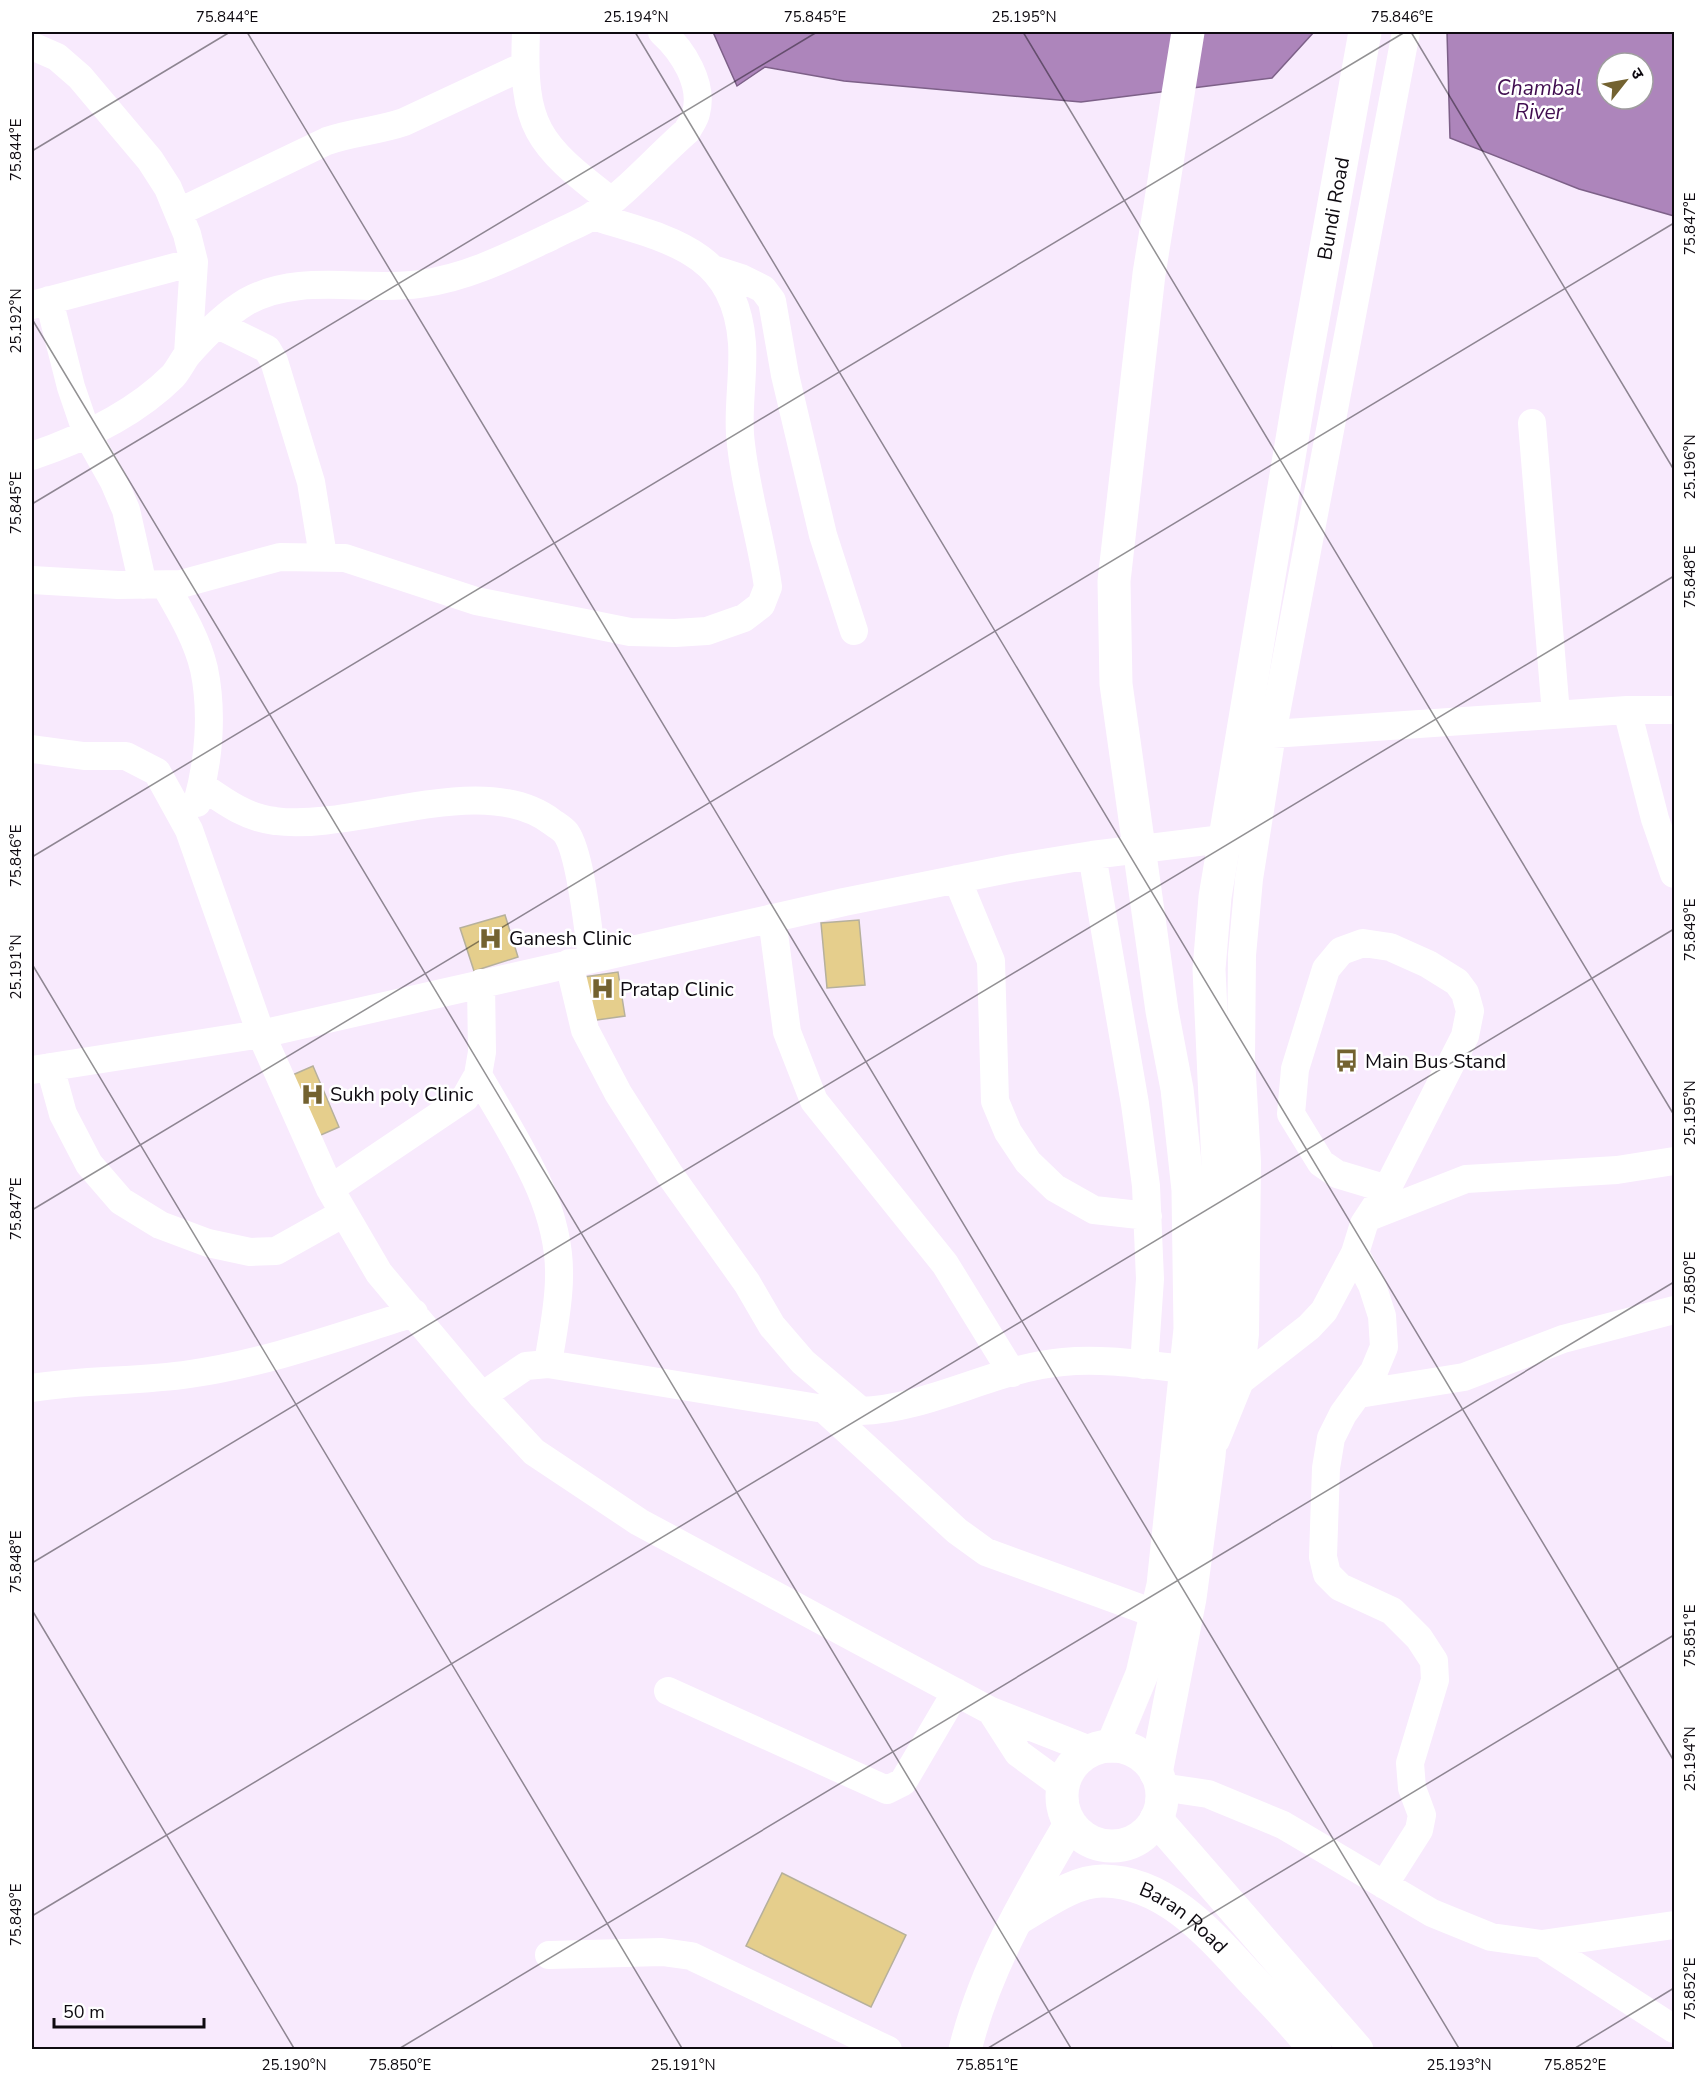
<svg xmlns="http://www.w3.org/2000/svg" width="1706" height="2081" font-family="'Nunito Sans','Noto Sans Devanagari',sans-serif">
	<rect width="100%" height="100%" fill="#f8eafd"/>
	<path fill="#ad85bb" stroke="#7d6088" stroke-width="1.5" fill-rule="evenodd" d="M713,32H1314L1272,78L1081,102L844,81L765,67L737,86Z
		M1447,32H1674V216L1579,189L1450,138ZM1607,63H1643V99H1607Z"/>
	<path fill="#e5ce8c" stroke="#b6b09c" stroke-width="1.5" d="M505,915L518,957L474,971L460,928Z
		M859,920L865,985L827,988L821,923Z
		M618,972L625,1016L590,1021L584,977Z
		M313,1066L339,1127L314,1138L288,1077Z
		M782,1873L906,1935L871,2007L746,1946Z"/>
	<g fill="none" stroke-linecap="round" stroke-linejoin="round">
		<path stroke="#fff" stroke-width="28" d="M526,32C522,127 537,144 610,200
			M32,46L57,57L80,77L150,160L168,188L187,234L194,262L188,354
			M179,212L327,141C352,132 378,131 404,122L524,66
			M713,269L741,278L763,289L772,301L785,375L823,535L854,631
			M49,300L71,387L87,434L114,482L126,510L143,585
			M32,305L194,262
			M218,325L267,349L274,361L311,482L323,556
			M1532,423L1556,714
			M32,456C82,439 135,414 173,376C179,369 183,360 188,354C204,336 226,314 246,302C299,272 363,292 420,284C467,278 510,256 552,236C565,229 580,224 592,216C627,192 656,158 687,131C690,125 695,119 696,113C704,84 683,51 662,32
			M32,580L118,585L181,584L280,557L345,558L476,601L630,632L675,633L707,631L744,618L761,605L768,587C761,536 744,486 740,434C738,404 744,373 742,343C735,249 666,239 592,216
			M165,585C180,611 197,639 204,669C213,712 209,761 197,803
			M1627,710L1655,819L1674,874
			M1272,734L1627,710H1674
			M32,749L84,756H126L157,772L189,830L261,1034L330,1189L379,1273L482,1396L534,1452L639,1522L858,1640L991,1711L1090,1750
			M202,786C225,802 247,818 275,821C356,832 483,769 552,822C556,825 563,829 566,833C581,854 588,930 592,958
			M1092,855L1135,1104L1146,1186L1150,1279L1144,1365
			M957,879L991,961L995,1101L1008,1132L1028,1162L1055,1188L1094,1210L1148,1216
			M772,918L787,1032L814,1101L945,1264L1012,1373
			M569,963L585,1030L618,1093L670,1175L747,1283L772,1326L803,1362L861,1411
			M50,1067L63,1114L89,1164L121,1201L160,1225L208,1243L250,1252L276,1251L344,1213
			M32,1070L261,1034L844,902L1013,868L1092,855L1247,836
			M478,1075C513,1137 561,1203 559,1277C559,1306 552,1336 548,1364
			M330,1189L465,1098L478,1075L482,1052L481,983
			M1369,1217L1466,1179L1617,1170L1674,1161
			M1355,1253L1372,1285L1382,1316L1384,1347L1374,1371L1343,1414L1331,1438L1326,1468L1323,1557L1327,1574L1340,1587L1392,1611L1419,1638L1434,1661L1435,1680L1410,1763L1412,1788L1422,1815L1419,1830L1384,1885
			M1240,1381L1309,1327L1324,1311L1355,1253L1364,1224L1387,1189L1465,1036L1470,1011L1465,993L1457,982L1428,964L1390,947L1363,943L1341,951L1326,969L1295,1069L1291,1114L1321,1163L1337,1174L1387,1189
			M32,1388C84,1379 137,1382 190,1374C267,1363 340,1336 414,1313
			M1359,1394L1464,1377L1563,1339L1674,1310
			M482,1396L526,1366L548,1364L824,1409C836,1410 848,1411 860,1411C930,1409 994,1368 1063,1362C1104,1358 1146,1365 1186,1369
			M824,1409L957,1531L986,1552L1156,1614
			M1216,1440L1240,1381L1245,1334L1247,1162L1241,1058L1242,955L1249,879L1272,734L1406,32
			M668,1691L887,1790L903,1782L956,1692
			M991,1711L1018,1753L1063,1786
			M1161,1787L1208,1794L1283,1825L1432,1913L1491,1937L1542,1944L1674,1925
			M1542,1944L1674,2029
			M549,1955L662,1952L691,1956L888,2050"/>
		<g stroke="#fff" stroke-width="33">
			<path d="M1112,1746L1142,1674L1163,1585L1190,1329L1188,1190L1177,1089L1162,1011L1116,684L1114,581L1149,274L1188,32"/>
			<circle cx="1112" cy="1796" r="50"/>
			<path id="s1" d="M1156,1773L1190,1598L1209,1456L1217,1356L1220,1207L1209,969L1215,897L1301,386L1365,32"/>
			<path d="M1156,1819L1357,2050"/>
			<path id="s2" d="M1017,1919C1042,1905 1074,1880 1104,1881C1168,1882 1214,1939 1253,1981C1274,2003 1296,2025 1315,2050"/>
			<path d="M965,2050C985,1968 1028,1896 1070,1824"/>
		</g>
	</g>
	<path fill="none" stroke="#0e0a10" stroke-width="1.5" stroke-opacity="0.45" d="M247,32L1460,2050M635,32L1674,1761M1023,32L1674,1115M1411,32L1674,470M32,151L230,32M32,319L1072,2050M32,504L817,32M32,857L1405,32M32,964L683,2050M32,1210L1674,223M32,1563L1674,576M32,1610L295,2050M32,1916L1674,929M397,2050L1674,1282M985,2050L1674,1635M1572,2050L1674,1988"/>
	<defs>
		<symbol id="hospital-bare" viewBox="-9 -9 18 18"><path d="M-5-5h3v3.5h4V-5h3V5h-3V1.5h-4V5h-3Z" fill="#736230" stroke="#fff" stroke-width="2.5" paint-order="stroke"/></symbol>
		<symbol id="bus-bare" viewBox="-9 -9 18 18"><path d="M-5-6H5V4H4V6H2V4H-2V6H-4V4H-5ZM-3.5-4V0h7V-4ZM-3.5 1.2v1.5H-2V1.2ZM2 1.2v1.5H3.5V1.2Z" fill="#736230" stroke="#fff" stroke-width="2.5" paint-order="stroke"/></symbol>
	</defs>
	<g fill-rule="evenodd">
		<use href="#hospital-bare" x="474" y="922" width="33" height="33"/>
		<use href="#hospital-bare" x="586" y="972" width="33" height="33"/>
		<use href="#bus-bare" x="1330" y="1044" width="33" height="33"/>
		<use href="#hospital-bare" x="296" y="1078" width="33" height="33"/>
	</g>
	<g text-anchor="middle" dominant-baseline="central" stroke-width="5" stroke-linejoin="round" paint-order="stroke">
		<g font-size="20" fill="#0e0a10" stroke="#fff">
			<text stroke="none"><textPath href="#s1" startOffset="1580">Bundi Road</textPath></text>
			<text stroke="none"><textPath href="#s2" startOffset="186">Baran Road</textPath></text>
		</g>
		<g font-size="20" fill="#0e0a10" stroke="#fff" text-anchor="start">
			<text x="509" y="938">Ganesh Clinic</text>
			<text x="620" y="989">Pratap Clinic</text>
			<text x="1365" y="1061">Main Bus Stand</text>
			<text x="330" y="1094">Sukh poly Clinic</text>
		</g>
		<g font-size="21" font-style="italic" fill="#410e50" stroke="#fff">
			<text x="1539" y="88">Chambal<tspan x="1539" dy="24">River</tspan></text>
		</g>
	</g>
	<rect width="1706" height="2081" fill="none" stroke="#ffffff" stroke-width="66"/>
	<g transform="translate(1625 81) rotate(59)"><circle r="28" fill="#ffffff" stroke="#9f9d9f" stroke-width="1.5"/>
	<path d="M0-4.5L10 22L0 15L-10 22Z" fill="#736230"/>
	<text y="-9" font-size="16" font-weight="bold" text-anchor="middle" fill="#0e0a10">उ</text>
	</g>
	<path d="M54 2018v9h150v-9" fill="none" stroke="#0e0a10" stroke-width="3"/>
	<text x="63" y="2018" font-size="18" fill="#0e0a10" stroke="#ffffff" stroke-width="4.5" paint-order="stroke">50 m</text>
	<rect x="33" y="33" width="1640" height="2015" fill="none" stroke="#0e0a10" stroke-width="2"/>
	<g font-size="15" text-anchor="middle" fill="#0e0a10">
		<text x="227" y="22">75.844°E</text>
		<text x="636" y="22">25.194°N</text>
		<text x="815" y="22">75.845°E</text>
		<text x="1024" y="22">25.195°N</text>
		<text x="1402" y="22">75.846°E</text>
		<text transform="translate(16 150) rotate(-90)" y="5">75.844°E</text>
		<text transform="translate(1690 224) rotate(-90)" y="5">75.847°E</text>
		<text transform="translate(16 321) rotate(-90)" y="5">25.192°N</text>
		<text transform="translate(1690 467) rotate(-90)" y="5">25.196°N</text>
		<text transform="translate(16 503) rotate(-90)" y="5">75.845°E</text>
		<text transform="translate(1690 577) rotate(-90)" y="5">75.848°E</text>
		<text transform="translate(16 856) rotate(-90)" y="5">75.846°E</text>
		<text transform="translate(1690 930) rotate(-90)" y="5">75.849°E</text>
		<text transform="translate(16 967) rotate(-90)" y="5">25.191°N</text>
		<text transform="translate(1690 1113) rotate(-90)" y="5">25.195°N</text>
		<text transform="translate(16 1209) rotate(-90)" y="5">75.847°E</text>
		<text transform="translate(1690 1283) rotate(-90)" y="5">75.850°E</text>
		<text transform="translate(16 1562) rotate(-90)" y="5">75.848°E</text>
		<text transform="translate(1690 1636) rotate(-90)" y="5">75.851°E</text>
		<text transform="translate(1690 1759) rotate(-90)" y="5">25.194°N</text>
		<text transform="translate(16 1915) rotate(-90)" y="5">75.849°E</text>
		<text transform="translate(1690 1989) rotate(-90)" y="5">75.852°E</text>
		<text x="294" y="2070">25.190°N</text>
		<text x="400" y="2070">75.850°E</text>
		<text x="683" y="2070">25.191°N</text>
		<text x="987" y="2070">75.851°E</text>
		<text x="1459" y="2070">25.193°N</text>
		<text x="1575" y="2070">75.852°E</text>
	</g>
</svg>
